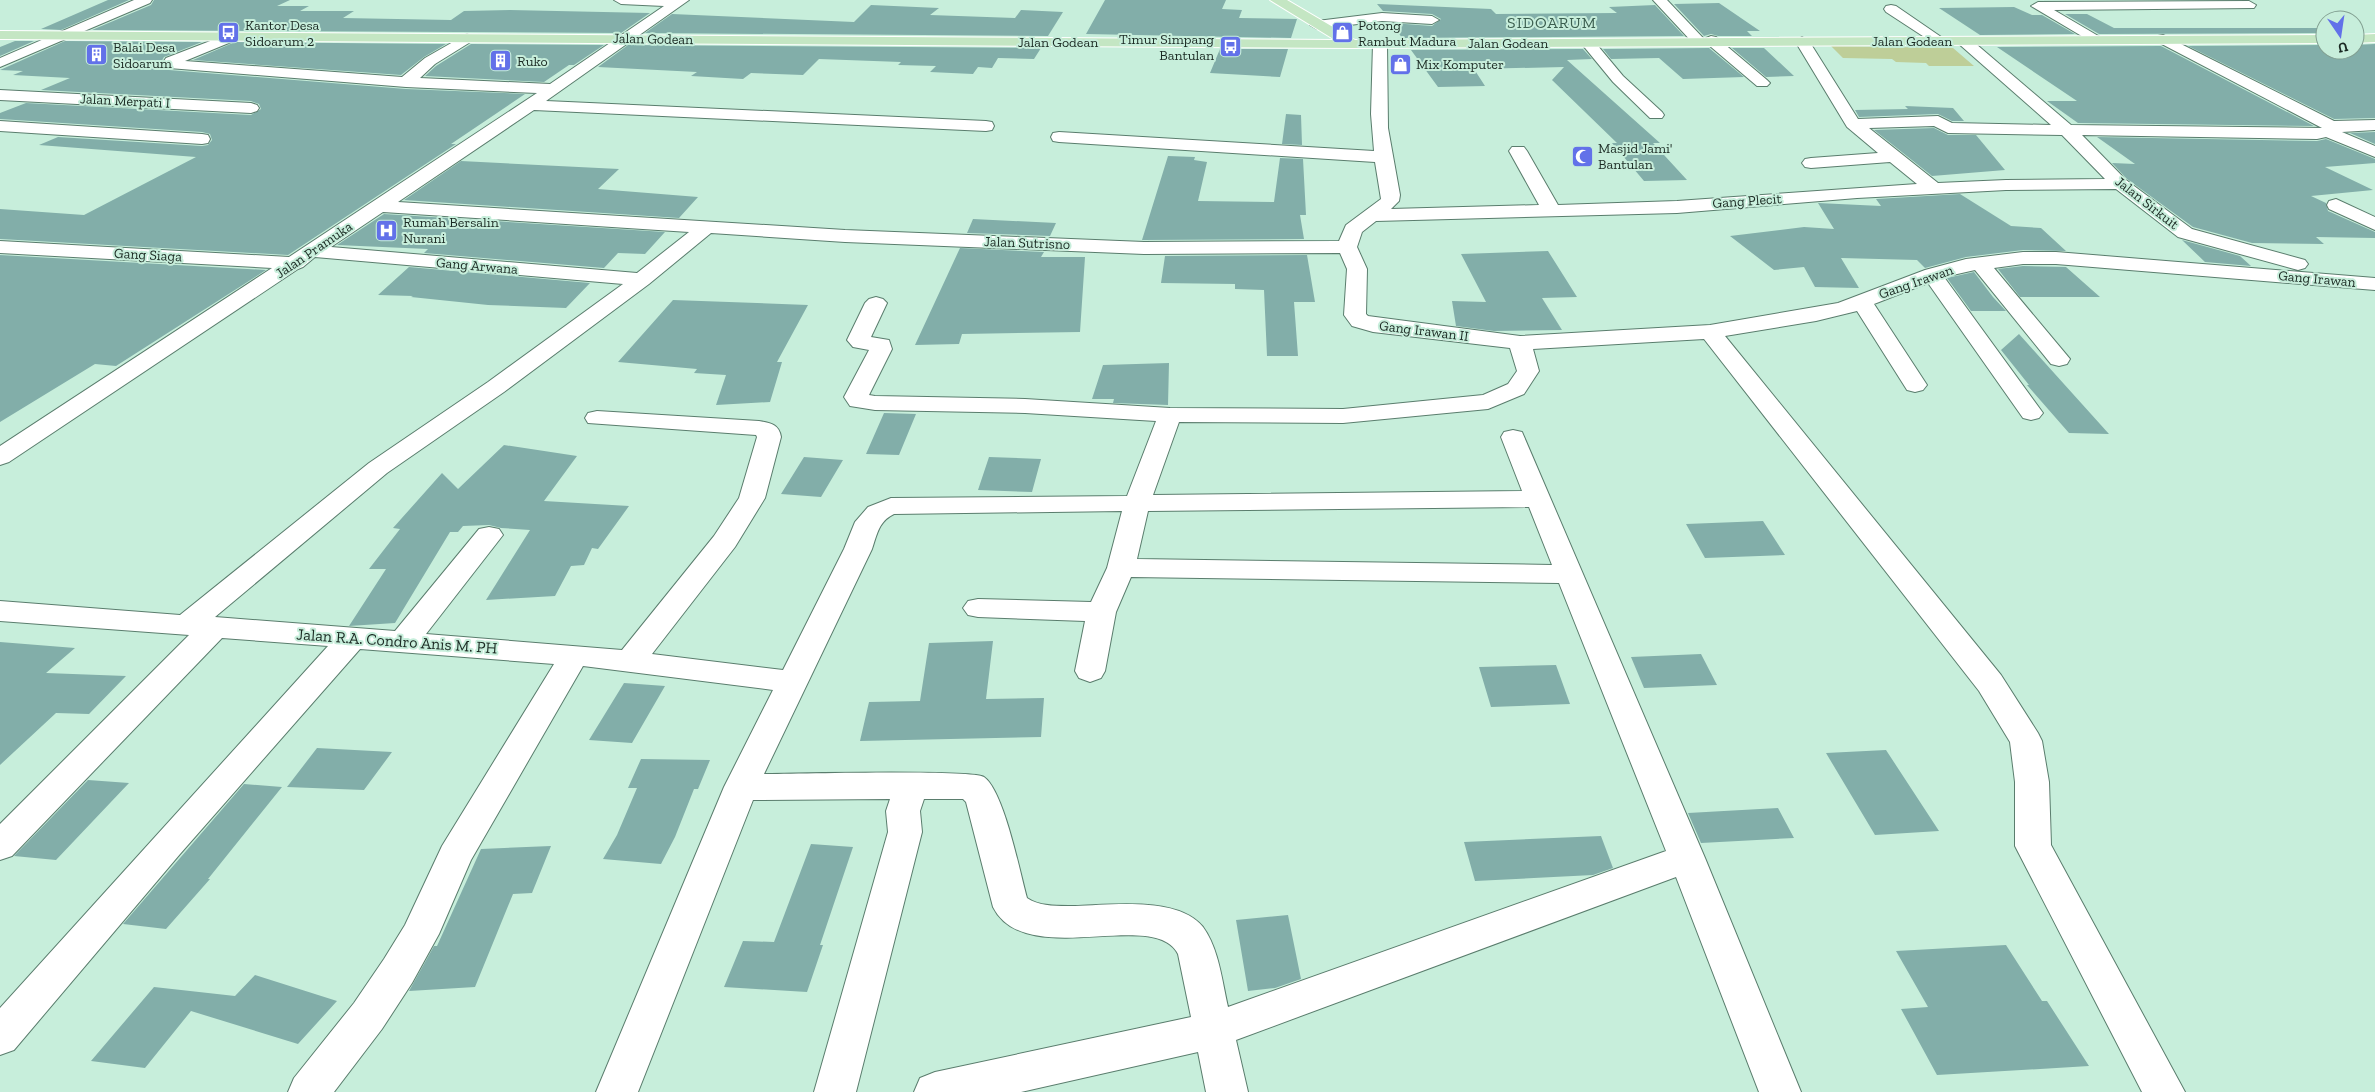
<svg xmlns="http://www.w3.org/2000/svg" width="2375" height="1092" font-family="'Zilla Slab',serif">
	<rect width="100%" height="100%" fill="#c7eedb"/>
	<path fill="#bece98" d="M1831,46L1953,48L1974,66H1929L1926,63L1896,62L1892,59L1843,58Z"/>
	<path fill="#82aea9" d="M108,0H129L61,30L41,29Z
		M154,0H290L277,6H309L300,11H354L343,18L451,20L464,11L510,10L650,13L621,33L92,30L151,5Z
		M1105,0H1226L1222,9L1242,10L1239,18L1297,19L1291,38L1086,34Z
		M1719,3L1760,31H1747L1752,36H1718L1711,34L1704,36L1674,4Z
		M1377,4L1491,9L1496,14L1617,13L1609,7L1655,5L1684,36L1402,38L1392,23L1432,26L1441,19L1432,14L1383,11Z
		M871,5L939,8L930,15L1015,18L1021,10L1063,12L1048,36L645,33L672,14L854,22Z
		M2014,7L2032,15H2042L2075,34L1980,35L1939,8Z
		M2065,14H2087L2114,28H2325V33L2099,34Z
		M15,41H34L0,56V47Z
		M65,41L202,42L164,57L160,64L169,70L406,89L525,94L451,144H456L288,255L0,239V209L84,215L196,157L39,145L58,137L202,146L208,145L212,140L210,134L202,132L0,119V113L26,103L251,115L261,109L259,104L251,101L41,90L70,78L13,75L23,71L0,70Z
		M235,42L446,44L424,57L401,75L193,60Z
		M471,44L604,45L574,65H569L544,82L425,76L436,66Z
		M2375,44V118L2334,119L2188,46L2325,45V50H2355V45Z
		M628,45L1041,48L1034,59L998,58L992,68L978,67L973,74L930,72L936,66L898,65L901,62L819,59L803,75L751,73L743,79L691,76L697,72L598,67Z
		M2161,46L2314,126L2078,123L2047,101H2077L1997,47Z
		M1709,48L1744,77L1683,79L1659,58L1611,59L1603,49Z
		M1732,48H1764L1794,76L1766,77Z
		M1220,49H1288L1280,77L1210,73Z
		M1583,49L1592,59L1567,60L1660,143H1653L1687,180L1644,181L1612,143H1617L1552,80L1564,67L1474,69L1485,86L1438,87L1411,50Z
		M1905,106L1953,108L1964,121H1952L1938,114L1859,117L1855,110L1908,109Z
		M1286,114L1301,115L1302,145L1282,144Z
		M1934,128L1948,135H1976L2005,170L1932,176L1874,130Z
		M2375,132V144L2350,133Z
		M2097,137L2317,141L2326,139L2375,159V163L2325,167L2373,190L2311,196L2326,203L2328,211L2375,232V238L2316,237L2324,244L2252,243L2193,227L2127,179L2112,163L2135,164Z
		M1168,156L1195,157L1194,160L1207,162L1198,201L1274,202L1280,158L1303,159L1306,215H1300L1304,239L1142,240Z
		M461,161L619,169L598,189L698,197L679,218L404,200Z
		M1960,194L2011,226L2041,228L2066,251L2023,250L1966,257L1925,268L1917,260L1841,258L1859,288L1815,287L1804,267L1774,270L1730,236L1804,227L1834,229L1818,203L1881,206L1876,199Z
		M384,214L665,232L645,254L618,253L604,268L424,253L428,249L337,245Z
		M973,219L1056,223L1050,236L967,233Z
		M2182,240L2240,256L2251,266L2205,262Z
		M960,248L1044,252L1041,257H1085L1080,332L962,334L959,344L915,345Z
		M1548,251L1577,297L1542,298L1562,330L1494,331L1456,326L1452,301L1486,302L1461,254Z
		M0,255L266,270L116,366L95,364L0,422Z
		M1307,255L1315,302H1294L1298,356H1267L1264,290L1235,289V284L1161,283L1165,256Z
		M2023,266L2066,267L2100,297H2020L1998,269Z
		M409,267L590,283L566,308L488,305L411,297L413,296L378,295Z
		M1974,272L1993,297L2006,311H1971L1947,278Z
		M673,300L808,305L777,362H782L770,402L716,405L726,375L694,373L697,369L618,362Z
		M2019,334L2109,434L2069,433L2027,385H2029L2001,350Z
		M1169,363L1168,405L1113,403L1114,399H1092L1103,365Z
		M884,413L916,414L899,455L866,454Z
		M504,445L577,456L544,501L629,506L598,549L592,548L584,565L571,566L555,596L486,600L530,530L501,528L489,525L463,526L458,532H450L395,623L349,626L386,569H369L400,529L393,528L442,473L458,489Z
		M804,457L843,460L821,497L781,494Z
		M989,457L1041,459L1032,492L978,490Z
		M1763,521L1785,555L1705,558L1686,524Z
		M993,641L986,699L1044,698L1041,737L860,741L869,702L920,701L929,643Z
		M0,642L75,648L46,673L126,676L89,714L56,713L0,765Z
		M1701,654L1717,685L1644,688L1631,657Z
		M1556,665L1570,704L1491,707L1479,667Z
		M624,683L665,686L632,743L589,740Z
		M317,748L392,752L364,790L287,787Z
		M1886,750L1939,831L1875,835L1826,753Z
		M641,759L710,760L698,789H694L675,837L661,864L603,859L617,835L637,788H628Z
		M88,780L129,783L56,860L14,856Z
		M244,784L282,787L208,879H210L166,929L123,924Z
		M1778,808L1794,838L1701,843L1688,813Z
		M1601,836L1613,868L1593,875L1475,881L1464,842Z
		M811,844L853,847L820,945H823L807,992L724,987L743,941L774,942Z
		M551,846L532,893L513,894L475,987L409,991L434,946H437L481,849Z
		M1288,915L1301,979L1275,988L1248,991L1236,920Z
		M2006,945L2042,1001H2047L2089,1066L1937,1075L1901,1009L1928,1007L1896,951Z
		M255,975L337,1001L298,1044L191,1011L145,1068L91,1061L154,987L235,996Z"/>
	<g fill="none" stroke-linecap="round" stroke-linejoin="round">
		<defs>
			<path id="minor" d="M134,0H152L150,3L0,67V58Z
				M614,0H689L546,101L986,121L992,122L994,126L992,130L986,131L534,110L398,202L845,230L1144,242L1339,241L1346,225L1381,199L1375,162L1059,142L1053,141L1051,137L1053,133L1059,132L1374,151L1371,114L1373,44L1380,40L1387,44L1388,128L1400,195L1399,201L1391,209L1539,205L1509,151L1512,147H1524L1527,151L1558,205L1677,201L1917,184L1890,162L1811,168L1805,167L1802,163L1805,159L1811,158L1878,153L1847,127L1795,41L1802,37L1809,41L1858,119L1938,116L1952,123L2051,125L1959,44L1957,41L1959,38H1969L2071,125L2322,128L2158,42L2156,39L2158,36L2163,35L2334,121L2375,120V130L2342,132L2375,146V157L2326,137L2317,139L2082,135L2126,180L2192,229L2305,260L2308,264L2305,268L2298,270L2178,237L2116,189L2006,190L1857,198L1677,213L1376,221L1362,232L1357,247L1367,269L1366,314L1368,316L1520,336L1710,325L1838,303L1925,270L1966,259L2023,252H2056L2375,278V290L2056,264H2023L1994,268L2070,359L2067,364L2059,366L2051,364L1975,270L1944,277L2043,413L2039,418L2031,420L2023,418L1928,283L1874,304L1927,385L1923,390L1915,392L1907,390L1857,311L1816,321L1725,336L2001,675L2038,733L2042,741L2049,782L2051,845L2185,1092H2142L2015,846V782L2010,742L1979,691L1704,339L1533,349L1539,371L1524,394L1488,409L1343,423L1179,422L1153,495L1522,491L1501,437L1504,432L1513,430L1522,432L1705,858L1801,1092H1759L1676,877L1236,1040L1248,1092H1206L1198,1052L1021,1092H914L920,1078L935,1072L1191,1017L1178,954C1155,907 1025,971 993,907L966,802L963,799H924L920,811L922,832L856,1092H814L888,832L886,811L890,799L753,800L638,1092H596L724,787L773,690L583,666L471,860L439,934L412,983L382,1029L334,1092H288L294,1078L354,1003L384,959L405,925L442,846L554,664L360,649L180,854L14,1050L0,1055V1008L328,646L222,638L12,856L0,860V824L189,635L0,621V601L180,615L369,463L488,382L623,284L315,257L303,267L298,269L9,462L0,465V446L272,268L0,253V241L289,257L537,93L406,87L169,68L162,64L166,58L231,33L238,37L236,40L185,61L402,77L425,58L467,34L474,38L472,41L435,64L420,78L550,84L664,6L621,4ZM1934,126L1948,133L2062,135L2105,179L2006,180L1938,183L1869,128ZM383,212L689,232L637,273L331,247ZM711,233L845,242L1144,254L1340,253L1347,269L1344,315L1352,326L1373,332L1510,348L1517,371L1508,384L1483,395L1343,409L1170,408L1025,399L875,396L869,395L892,349L889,340L871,337L887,303L883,299L876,297L869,299L865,303L847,340L853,347L869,350L844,397L850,406L875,410L1025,413L1156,421L1127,496L891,498L868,507L855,522L844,549L783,670L652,654L735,547L765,498L781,437C779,424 770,423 759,421L597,411L588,413L585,418L588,423L756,435L757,437L739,498L714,536L622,650L426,634L503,535L499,529L489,527L479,529L395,631L215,617L387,473L504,392L649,284ZM1529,507L1552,565L1137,559L1148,511ZM1122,511L1107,568L1091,602L978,599L968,601L963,608L968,615L978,617L1085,621L1075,671L1079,678L1090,682L1101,678L1105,671L1116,612L1131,577L1559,583L1666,851L1228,1007C1222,981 1219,949 1203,927C1178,896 1111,905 1075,906C1060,906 1040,907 1027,898C1020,873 1004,791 984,777C972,769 793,774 764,774L872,549C877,534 879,521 894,514Z
				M1653,0H1667L1704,39L1711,36L1716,37L1767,80L1770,83L1767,86H1757L1704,41L1698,44L1693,43Z
				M2249,1L2256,5L2254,8L2054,10L2100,37L2102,40L2100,43L2095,44L2031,6L2038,2Z
				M1891,5L1896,6L1947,41L1945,44H1935L1886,12L1884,9L1886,6Z
				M1382,13L1432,16L1439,20L1432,24L1382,21L1317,29L1310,25L1317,21Z
				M1588,39L1593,40L1623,76L1662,112L1664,115L1662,118H1650L1613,82L1581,43Z
				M0,90L251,103L257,105L259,108L257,111L251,113L0,100Z
				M0,121L202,134L208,135L210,139L208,143L202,144L0,131Z
				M2336,199L2375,217V230L2329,209L2327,205L2329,201Z"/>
			<path id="major" d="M1270,0H1287L1355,40L2325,35V43L1351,48L0,39V31L1335,40Z
				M2375,34V42L2355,43V35Z"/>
		</defs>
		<use href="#minor" stroke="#5a7d6d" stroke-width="2"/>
		<use href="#major" stroke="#fff" stroke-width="2"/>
		<use href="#minor" fill="#fff" fill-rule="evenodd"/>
		<use href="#major" fill="#c4e6c3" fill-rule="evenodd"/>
	</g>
	<defs>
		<symbol id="bus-square" viewBox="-11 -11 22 22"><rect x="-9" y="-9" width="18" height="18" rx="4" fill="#6271e9" stroke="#c7eedb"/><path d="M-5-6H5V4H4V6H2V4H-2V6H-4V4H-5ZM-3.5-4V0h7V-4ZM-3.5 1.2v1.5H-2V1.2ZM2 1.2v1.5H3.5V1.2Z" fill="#fff"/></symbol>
		<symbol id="shop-square" viewBox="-11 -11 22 22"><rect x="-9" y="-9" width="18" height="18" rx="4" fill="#6271e9" stroke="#c7eedb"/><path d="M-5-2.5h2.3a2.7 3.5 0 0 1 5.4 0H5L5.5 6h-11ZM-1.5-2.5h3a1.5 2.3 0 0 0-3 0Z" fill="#fff"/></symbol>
		<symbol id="building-square" viewBox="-11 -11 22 22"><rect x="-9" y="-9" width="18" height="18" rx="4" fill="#6271e9" stroke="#c7eedb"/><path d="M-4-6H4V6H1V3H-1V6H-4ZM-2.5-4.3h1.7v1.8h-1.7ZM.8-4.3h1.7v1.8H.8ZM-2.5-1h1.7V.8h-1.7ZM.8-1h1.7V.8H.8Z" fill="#fff"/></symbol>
		<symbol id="mosque-square" viewBox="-11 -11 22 22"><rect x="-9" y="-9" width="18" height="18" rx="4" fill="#6271e9" stroke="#c7eedb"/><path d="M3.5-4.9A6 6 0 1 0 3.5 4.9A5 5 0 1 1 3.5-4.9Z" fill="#fff"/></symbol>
		<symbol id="hospital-square" viewBox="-11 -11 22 22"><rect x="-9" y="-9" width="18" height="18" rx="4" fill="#6271e9" stroke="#c7eedb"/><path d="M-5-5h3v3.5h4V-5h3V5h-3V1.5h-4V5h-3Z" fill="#fff"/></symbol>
	</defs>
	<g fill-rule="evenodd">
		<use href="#bus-square" x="216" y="20" width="25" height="25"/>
		<use href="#shop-square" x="1330" y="20" width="25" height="25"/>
		<use href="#bus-square" x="1218" y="34" width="25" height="25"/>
		<use href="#building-square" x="84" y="42" width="25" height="25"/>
		<use href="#building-square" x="488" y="48" width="25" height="25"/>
		<use href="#shop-square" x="1388" y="52" width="25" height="25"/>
		<use href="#mosque-square" x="1570" y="144" width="25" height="25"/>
		<use href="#hospital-square" x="374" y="218" width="25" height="25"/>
	</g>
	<g text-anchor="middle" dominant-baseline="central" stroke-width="4" stroke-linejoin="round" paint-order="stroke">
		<g font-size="14" fill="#1a2922" stroke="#c7eedb" text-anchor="start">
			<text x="245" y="25">Kantor Desa<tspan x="245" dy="16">Sidoarum 2</tspan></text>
			<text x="1358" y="25">Potong<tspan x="1358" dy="16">Rambut Madura</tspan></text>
			<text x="1214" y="39" text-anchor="end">Timur Simpang<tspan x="1214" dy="16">Bantulan</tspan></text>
			<text x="113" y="47">Balai Desa<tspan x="113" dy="16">Sidoarum</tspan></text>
			<text x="517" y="61">Ruko</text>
			<text x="1416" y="64">Mix Komputer</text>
			<text x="1598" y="148">Masjid Jami'<tspan x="1598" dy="16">Bantulan</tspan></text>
			<text x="403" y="222">Rumah Bersalin<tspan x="403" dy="16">Nurani</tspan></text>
		</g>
		<g font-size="14" fill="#1a2922" stroke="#c7eedb">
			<text transform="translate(653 39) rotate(1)">Jalan Godean</text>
			<text x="1912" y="41">Jalan Godean</text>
			<text x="1058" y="42">Jalan Godean</text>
			<text x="1508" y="43">Jalan Godean</text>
			<text transform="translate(125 101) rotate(3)">Jalan Merpati I</text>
			<text transform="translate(1747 201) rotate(-4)">Gang Plecit</text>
			<text transform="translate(2147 203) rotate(38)">Jalan Sirkuit</text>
			<text transform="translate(1027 243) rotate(2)">Jalan Sutrisno</text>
			<text transform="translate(314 250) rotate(-34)">Jalan Pramuka</text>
			<text transform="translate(148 255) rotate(3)">Gang Siaga</text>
			<text transform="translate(477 266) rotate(5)">Gang Arwana</text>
			<text transform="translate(2317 279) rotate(5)">Gang Irawan</text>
			<text transform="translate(1916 282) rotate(-19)">Gang Irawan</text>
			<text transform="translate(1424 331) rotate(7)">Gang Irawan II</text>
		</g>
		<g font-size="16" letter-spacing="1" fill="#3c5f50" stroke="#c7eedb">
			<text x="1552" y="22">SIDOARUM</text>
		</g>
		<g font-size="16" fill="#1a2922" stroke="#c7eedb">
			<text transform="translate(397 641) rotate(4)">Jalan R.A. Condro Anis M. PH</text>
		</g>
	</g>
	<g transform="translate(2340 35) rotate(167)"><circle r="24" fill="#c7eedb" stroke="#829f91"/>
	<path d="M0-4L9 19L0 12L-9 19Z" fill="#6271e9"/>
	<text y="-8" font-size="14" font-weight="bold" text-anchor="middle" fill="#1a2922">U</text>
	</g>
</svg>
